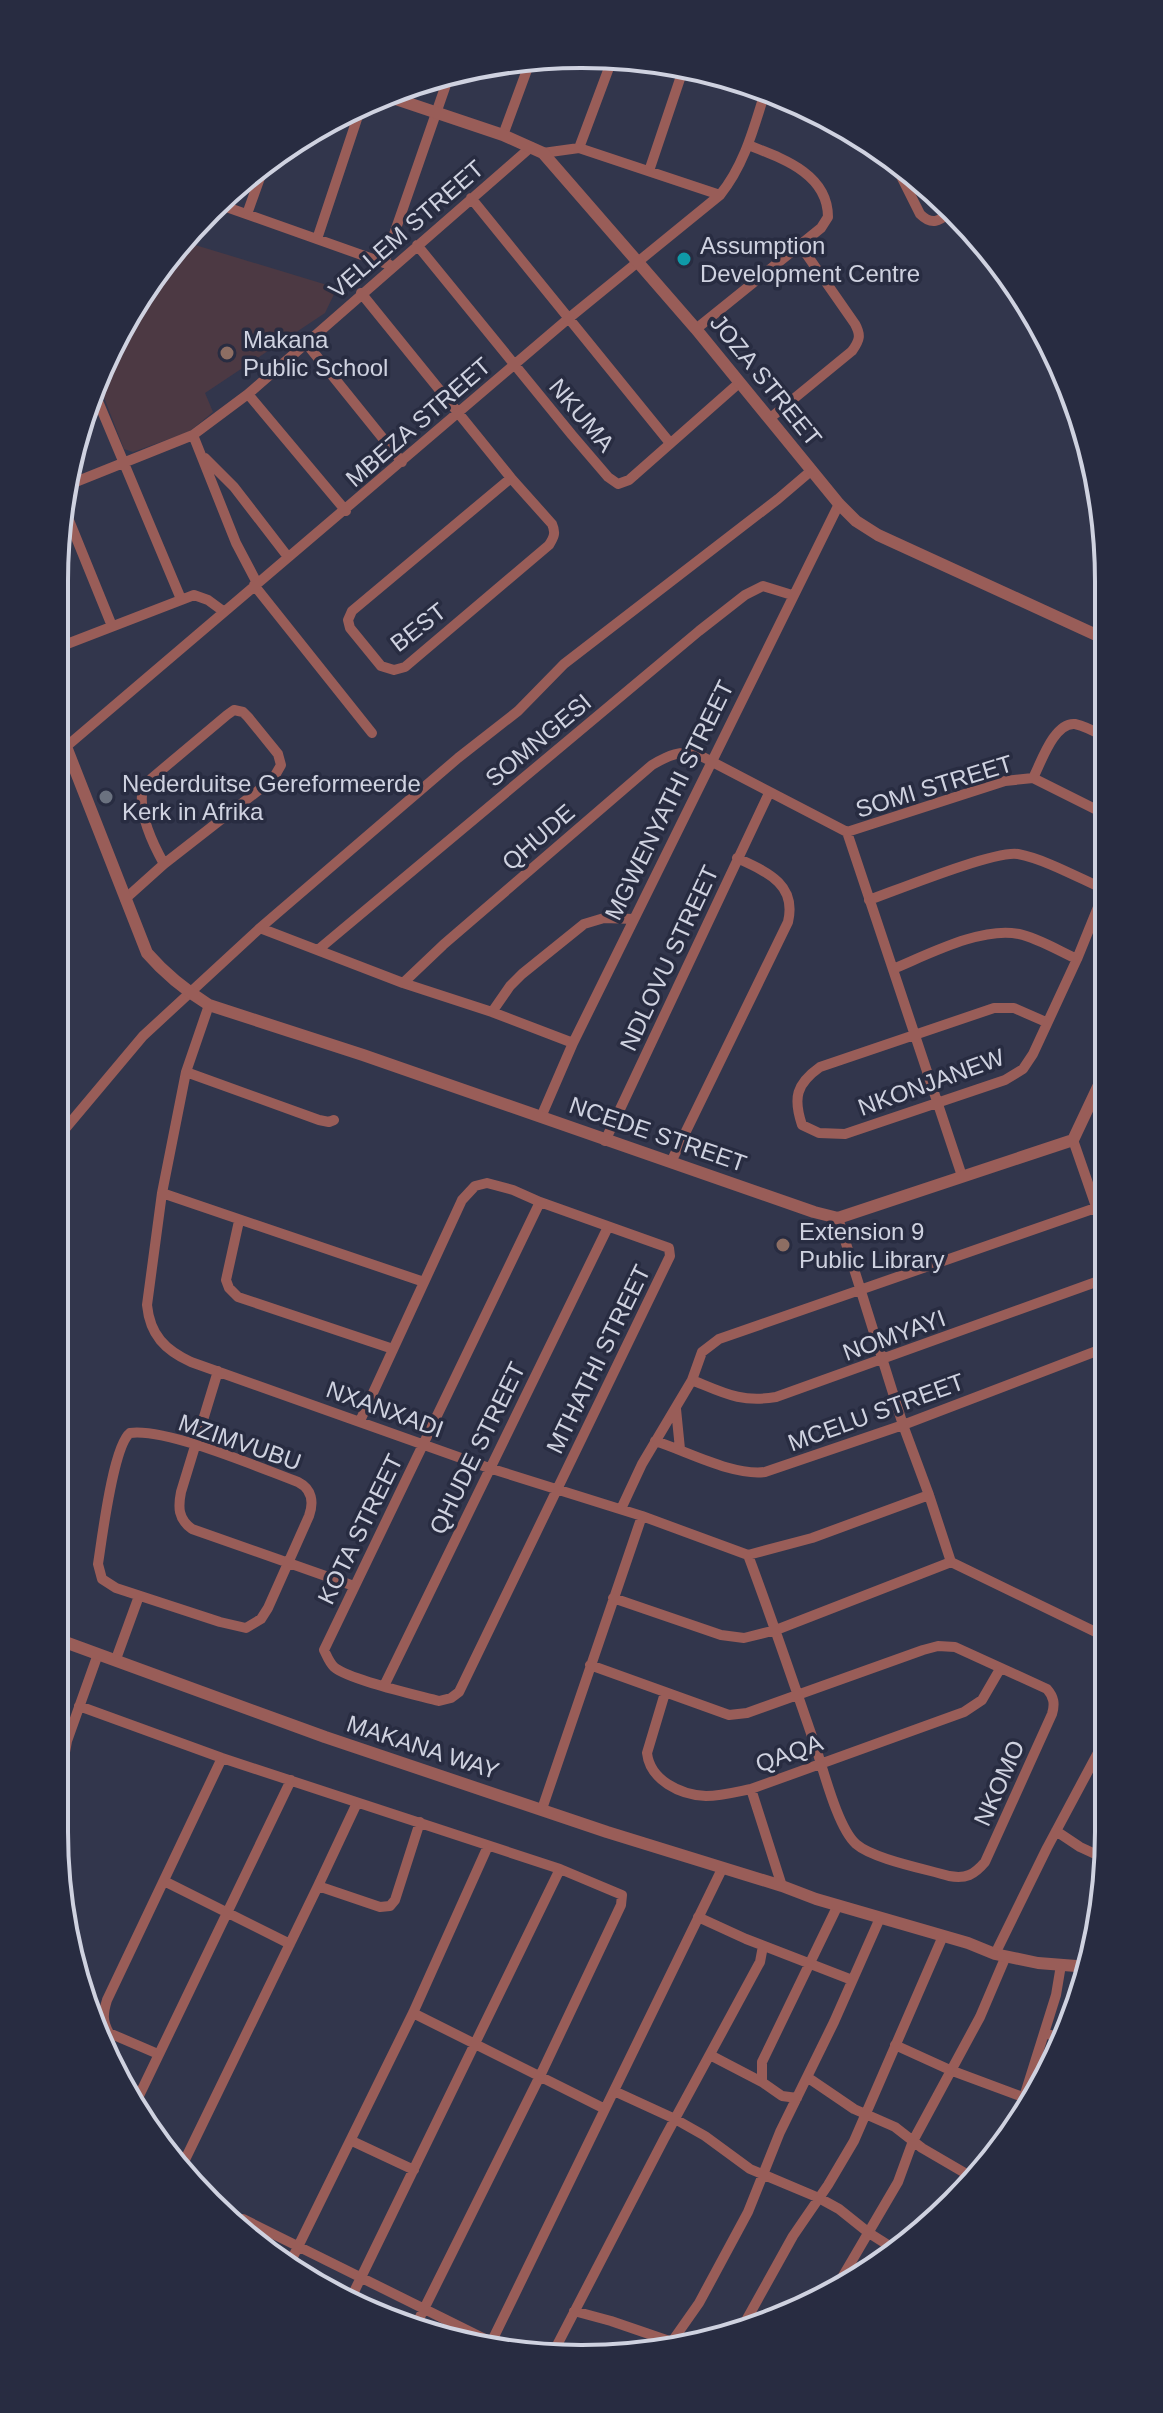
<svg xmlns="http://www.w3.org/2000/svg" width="1163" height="2413" font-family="Arial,sans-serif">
	<rect width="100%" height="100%" fill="#32364c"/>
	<path fill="#4c3943" d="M182,241L337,288L325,313L205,393L213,412L189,432L133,452L124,449L96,377L143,288Z"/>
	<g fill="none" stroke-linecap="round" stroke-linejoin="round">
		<path stroke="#995d58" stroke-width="10" d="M503,135L531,59
			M579,148L613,57
			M543,153L579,148L720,195
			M891,156L920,214C932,226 939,221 951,212
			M649,171L685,64
			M471,198L670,443
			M215,203L390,265
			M247,214L266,161
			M317,239L362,104
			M417,245L572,435L608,477L618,484L629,480L739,383
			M384,263L450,73
			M361,293L511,478L552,524C556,533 554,537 549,545L405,667L394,670L381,666L350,628L348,620L352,611L511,478
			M696,329L821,228L828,217C828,173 781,158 748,145
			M306,343L402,462
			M92,387L181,599
			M248,394L346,511
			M769,419L852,351C860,340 861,335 855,324L800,245
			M193,435L236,543L257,583
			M205,458L234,487L288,557
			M63,487L193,435L248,394L531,147
			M62,503L112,626
			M254,585L372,733
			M1098,635L1105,619
			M54,649L194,595L208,600L223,611
			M54,757L569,318L720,195C745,164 754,127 766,89
			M1033,778C1041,763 1054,722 1075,724C1085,726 1096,732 1105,737
			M847,832L962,1176
			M125,899L164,864L273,779L281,765L278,754L248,717L243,712L234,710L227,715L152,778C147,783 142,788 142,795C140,817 154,846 164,864
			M869,900C897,890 995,850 1018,854C1045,859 1081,879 1106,890
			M260,928L403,983L492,1012L573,1043
			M319,949L699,631L745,595L763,586L792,595
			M893,969C927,955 982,926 1019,934C1038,938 1059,951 1077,959
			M54,977L58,965L54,950
			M403,983L443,945L652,765C669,755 680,750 699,755L847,832L1005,781L1033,778L1105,814
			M209,1005L186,1072L162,1193L147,1305C150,1335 165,1350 191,1362L489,1468L642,1516L748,1555L812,1538L929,1495
			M492,1012L510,986L522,974L584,924L604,918L634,919
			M1046,1022L1014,1008H994L820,1067C796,1084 793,1098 802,1125L819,1133L845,1134L1005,1080L1023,1069L1033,1054L1077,959L1105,890
			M186,1072L319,1120L329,1122L334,1120
			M541,1117L573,1043L839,504
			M1073,1140L1107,1238
			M605,1141L769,793
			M54,1142L143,1036L260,928L458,758L518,711L564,664L778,499L812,470
			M671,1162L788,922C797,884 767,872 737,858
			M162,1193L424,1282
			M838,1218L903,1425L929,1495L951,1562L1108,1638
			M239,1221L226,1280L229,1288L238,1297L393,1349
			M218,1371L181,1492C178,1507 178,1519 192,1529L354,1586
			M692,1380C724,1393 741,1403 776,1397L1107,1278
			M676,1409L680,1449
			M360,1421L462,1200L475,1186L487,1183L513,1190L540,1202L669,1248L670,1256L459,1692L451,1698L439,1701C417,1695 349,1680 334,1667C329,1662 327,1656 324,1650L540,1202
			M130,1433C167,1428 260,1468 298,1482C312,1489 314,1502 309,1516L268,1608L261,1619L246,1628L220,1622L116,1588L102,1579L98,1564C102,1539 113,1446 130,1433Z
			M655,1441C687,1451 732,1476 765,1472L903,1425L1107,1347
			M621,1509L642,1464L692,1380L702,1352L719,1339L1107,1204
			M613,1598L721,1635L744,1638L776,1630L951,1562
			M116,1659L139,1596
			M590,1665L729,1715L747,1713L923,1650L938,1646L955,1647L1047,1689C1054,1697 1055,1704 1052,1714L985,1862C974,1875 966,1879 949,1876C926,1869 873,1859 856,1844C838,1828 824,1772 816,1748C794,1684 772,1619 748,1555
			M384,1686L608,1227
			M665,1693L647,1753C650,1780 680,1795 706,1796C721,1796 736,1792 751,1789L964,1712L982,1700L1000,1669
			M79,1706L222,1758L560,1869L622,1895L621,1905L540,2076L416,2325
			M751,1789L782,1886
			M542,1809L642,1516
			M54,1813L67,1741L98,1654
			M1056,1831L1080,1847L1106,1859
			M164,1881L290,1944
			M318,1886L380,1907L390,1906L395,1900L420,1822
			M698,1917L746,1939L852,1980
			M995,1954L1047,1848L1109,1732
			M413,2013L605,2109
			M1044,2033L1065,2039
			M895,2045L950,2070L1028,2099
			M158,2054L109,2033C102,2021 103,2013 107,2000L222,1758
			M710,2055L762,2082L782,2096L797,2098
			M807,2077L854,2109L895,2127L922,2148L970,2176L981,2174
			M762,2082V2062L838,1905
			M614,2091L675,2119L705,2136L750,2169L819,2198L839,2209L869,2233L899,2252
			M136,2102L291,1780
			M1019,2113L1056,1995L1061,1965
			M352,2141L414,2170
			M180,2170L318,1886L357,1803
			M232,2226L243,2219L507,2350
			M288,2267L413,2013L488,1846
			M833,2293L898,2182L913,2141L980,2017L1006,1956
			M350,2300L560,1869
			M574,2311L611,2321L681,2345
			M743,2326L793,2236L828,2185L854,2141L943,1936
			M488,2349L722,1869
			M666,2350L699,2303L748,2212L780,2132L834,2022L880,1918
			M554,2351L664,2139L760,1962L763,1946"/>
		<path stroke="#995d58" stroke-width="12" d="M381,94L503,135L543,153L696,329L839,504L856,521L878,535L1105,639
			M54,716L147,953C166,975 185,990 209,1005L363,1055L814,1212L838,1218L1073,1140L1106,1070
			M54,1638L325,1737L607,1832L782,1886L816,1899L968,1943L995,1954L1038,1963L1089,1967"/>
	</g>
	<circle fill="#0f9aa8" stroke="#282c41" stroke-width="3" cx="684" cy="259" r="8"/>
	<g fill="#8d6e63" stroke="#282c41" stroke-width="3">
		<circle cx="227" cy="353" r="8"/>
		<circle cx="783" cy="1245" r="8"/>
	</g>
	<circle fill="#6b7280" stroke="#282c41" stroke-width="3" cx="106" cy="797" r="8"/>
	<g text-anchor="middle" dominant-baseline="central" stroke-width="7" stroke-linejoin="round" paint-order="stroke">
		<g font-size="24" fill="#cfd2e0" stroke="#282c41">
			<text transform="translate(406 229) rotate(-41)">VELLEM STREET</text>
			<text transform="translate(766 380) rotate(51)">JOZA STREET</text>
			<text transform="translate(582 415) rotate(50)">NKUMA</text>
			<text transform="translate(418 422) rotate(-41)">MBEZA STREET</text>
			<text transform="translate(418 627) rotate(-38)">BEST</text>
			<text transform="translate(538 740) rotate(-40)">SOMNGESI</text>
			<text transform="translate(934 786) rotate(-17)">SOMI STREET</text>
			<text transform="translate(669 800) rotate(-64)">MGWENYATHI STREET</text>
			<text transform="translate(538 837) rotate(-41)">QHUDE</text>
			<text transform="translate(669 958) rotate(-65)">NDLOVU STREET</text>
			<text transform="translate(931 1082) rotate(-20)">NKONJANEW</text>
			<text transform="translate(658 1134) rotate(19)">NCEDE STREET</text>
			<text transform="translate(894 1335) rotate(-20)">NOMYAYI</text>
			<text transform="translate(598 1359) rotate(-64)">MTHATHI STREET</text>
			<text transform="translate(385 1409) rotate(20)">NXANXADI</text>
			<text transform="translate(876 1412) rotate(-20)">MCELU STREET</text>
			<text transform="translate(240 1442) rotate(19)">MZIMVUBU</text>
			<text transform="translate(477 1448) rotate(-64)">QHUDE STREET</text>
			<text transform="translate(360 1529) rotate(-64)">KOTA STREET</text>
			<text transform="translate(423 1747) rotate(18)">MAKANA WAY</text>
			<text transform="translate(789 1753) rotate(-20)">QAQA</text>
			<text transform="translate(999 1783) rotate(-66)">NKOMO</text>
		</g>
		<g font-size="24" fill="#cfd2e0" stroke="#282c41" text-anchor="start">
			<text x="700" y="245">Assumption<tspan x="700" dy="28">Development Centre</tspan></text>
			<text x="243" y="339">Makana<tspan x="243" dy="28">Public School</tspan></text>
			<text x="122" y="783">Nederduitse Gereformeerde<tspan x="122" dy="28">Kerk in Afrika</tspan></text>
			<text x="799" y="1231">Extension 9<tspan x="799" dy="28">Public Library</tspan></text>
		</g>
	</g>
	<path d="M0 0H1163V2413H0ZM581 68H582A513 513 0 0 1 1095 581V1832A513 513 0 0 1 582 2345H581A513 513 0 0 1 68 1832V581A513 513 0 0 1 581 68Z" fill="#282c41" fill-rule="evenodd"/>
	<path fill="none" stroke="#cfd2e0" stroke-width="4" d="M581 68H582A513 513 0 0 1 1095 581V1832A513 513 0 0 1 582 2345H581A513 513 0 0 1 68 1832V581A513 513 0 0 1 581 68Z"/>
</svg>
